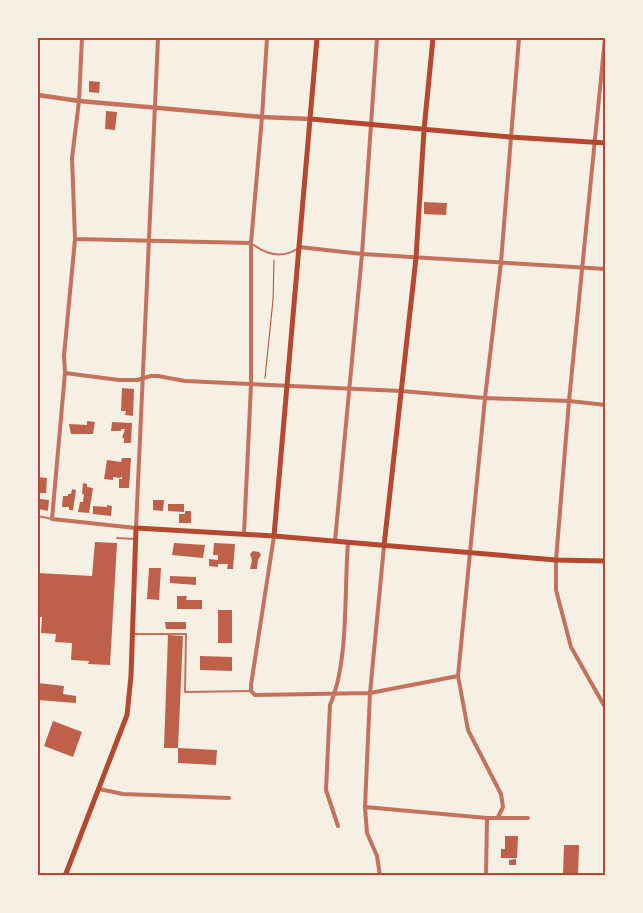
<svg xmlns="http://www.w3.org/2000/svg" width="643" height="913" font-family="'Source Sans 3',sans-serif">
	<rect width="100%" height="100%" fill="#f6efe4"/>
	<path fill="#bf614a" d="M89,81L100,82L99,93L89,92Z
		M106,111L117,112L115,130L105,129Z
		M424,202L447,203L446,215L424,214Z
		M122,388L134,389L133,416L125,415L126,411H121Z
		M87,421L95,422L93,434H71L69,424L87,425Z
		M112,422L132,423L131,443H124V438H122L125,429H121V431H111Z
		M122,458H131L129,488H119V479H122V476L121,478L113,477V480L104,479L107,460L121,462Z
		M38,477L47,478L46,493H38Z
		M83,483L87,484V487L93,488L89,513L78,512L80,502H83L84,494H82Z
		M72,489L76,490L73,510H69V507H62L63,496H68V494H71Z
		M40,499L49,500L48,511L39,509Z
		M153,500H164L163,511L153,510Z
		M168,504H184V512L168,511Z
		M107,505L112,506L111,516L93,514V506L107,507Z
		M185,511H191V523H179V514H185Z
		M95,542L117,543L110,665L88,664L89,661L71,660L72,643L55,642L56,634L41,633L42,617H38V573L92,576Z
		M174,543L205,545L203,558L172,555Z
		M214,543L235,544L233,569H227L228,564H218V567L209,566V559L218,560V555H213Z
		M253,551L259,552L261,555L258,560L257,569H250L252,560L250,554Z
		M149,568H161L159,600L147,599Z
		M170,576L196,577V585L170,583Z
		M177,596H187L186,600H202V609H177Z
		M218,610H232V643H218Z
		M165,622H186V629H166Z
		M168,635L183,636L178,748H164Z
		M200,656L232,657V671L200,670Z
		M38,683L64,686L63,694L76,696V703L38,700Z
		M53,721L82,732L73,757L44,746Z
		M178,748L217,750L216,765L178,763Z
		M505,836H518L517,858H501V849H505Z
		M564,845H579L578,876H563Z
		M516,859V865H509V860Z"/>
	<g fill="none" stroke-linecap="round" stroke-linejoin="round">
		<path stroke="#b5482f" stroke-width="1" d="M265,378L273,300L274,260"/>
		<path stroke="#c5725c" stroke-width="2" d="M251,243C265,254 281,259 297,249
			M38,516L52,519
			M117,538L135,539
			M134,634H186L185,692L251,691"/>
		<path stroke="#c5725c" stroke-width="4" d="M82,38L79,101L72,158L75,239L64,356L65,373L52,519L136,528L158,38
			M605,38L569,401L556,560V590L571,647L606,709
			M75,239L251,243
			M299,247L362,254L606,269
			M65,373L119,380H137L151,376H158L185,381L401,391L485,398L569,401L606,405
			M244,534L251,385V243L262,117L267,38
			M274,536L251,685V691L255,695L370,693L458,676
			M335,541L362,254L377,38
			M99,789L123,794L229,798
			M365,807L487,818H528
			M498,817L503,807L501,794L468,730L458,676L485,398L501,262L519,38
			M338,826L326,790L330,705C349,662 344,591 348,543
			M380,876L377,856L367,833L365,807L370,693L384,546
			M486,876L487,818"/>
		<path stroke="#c5725c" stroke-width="4.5" d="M38,95L79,101L262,117L311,119"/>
		<path stroke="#b5482f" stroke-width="5" d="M311,119L510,137L606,143
			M274,536L317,38
			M384,546L416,258L424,130L433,38
			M65,876L127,715L131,676L136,528L274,536L556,560L606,561"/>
	</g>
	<rect width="643" height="913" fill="none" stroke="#f6efe4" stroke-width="78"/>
	<rect x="39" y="39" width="565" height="835" fill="none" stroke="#b5482f" stroke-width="2"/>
</svg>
